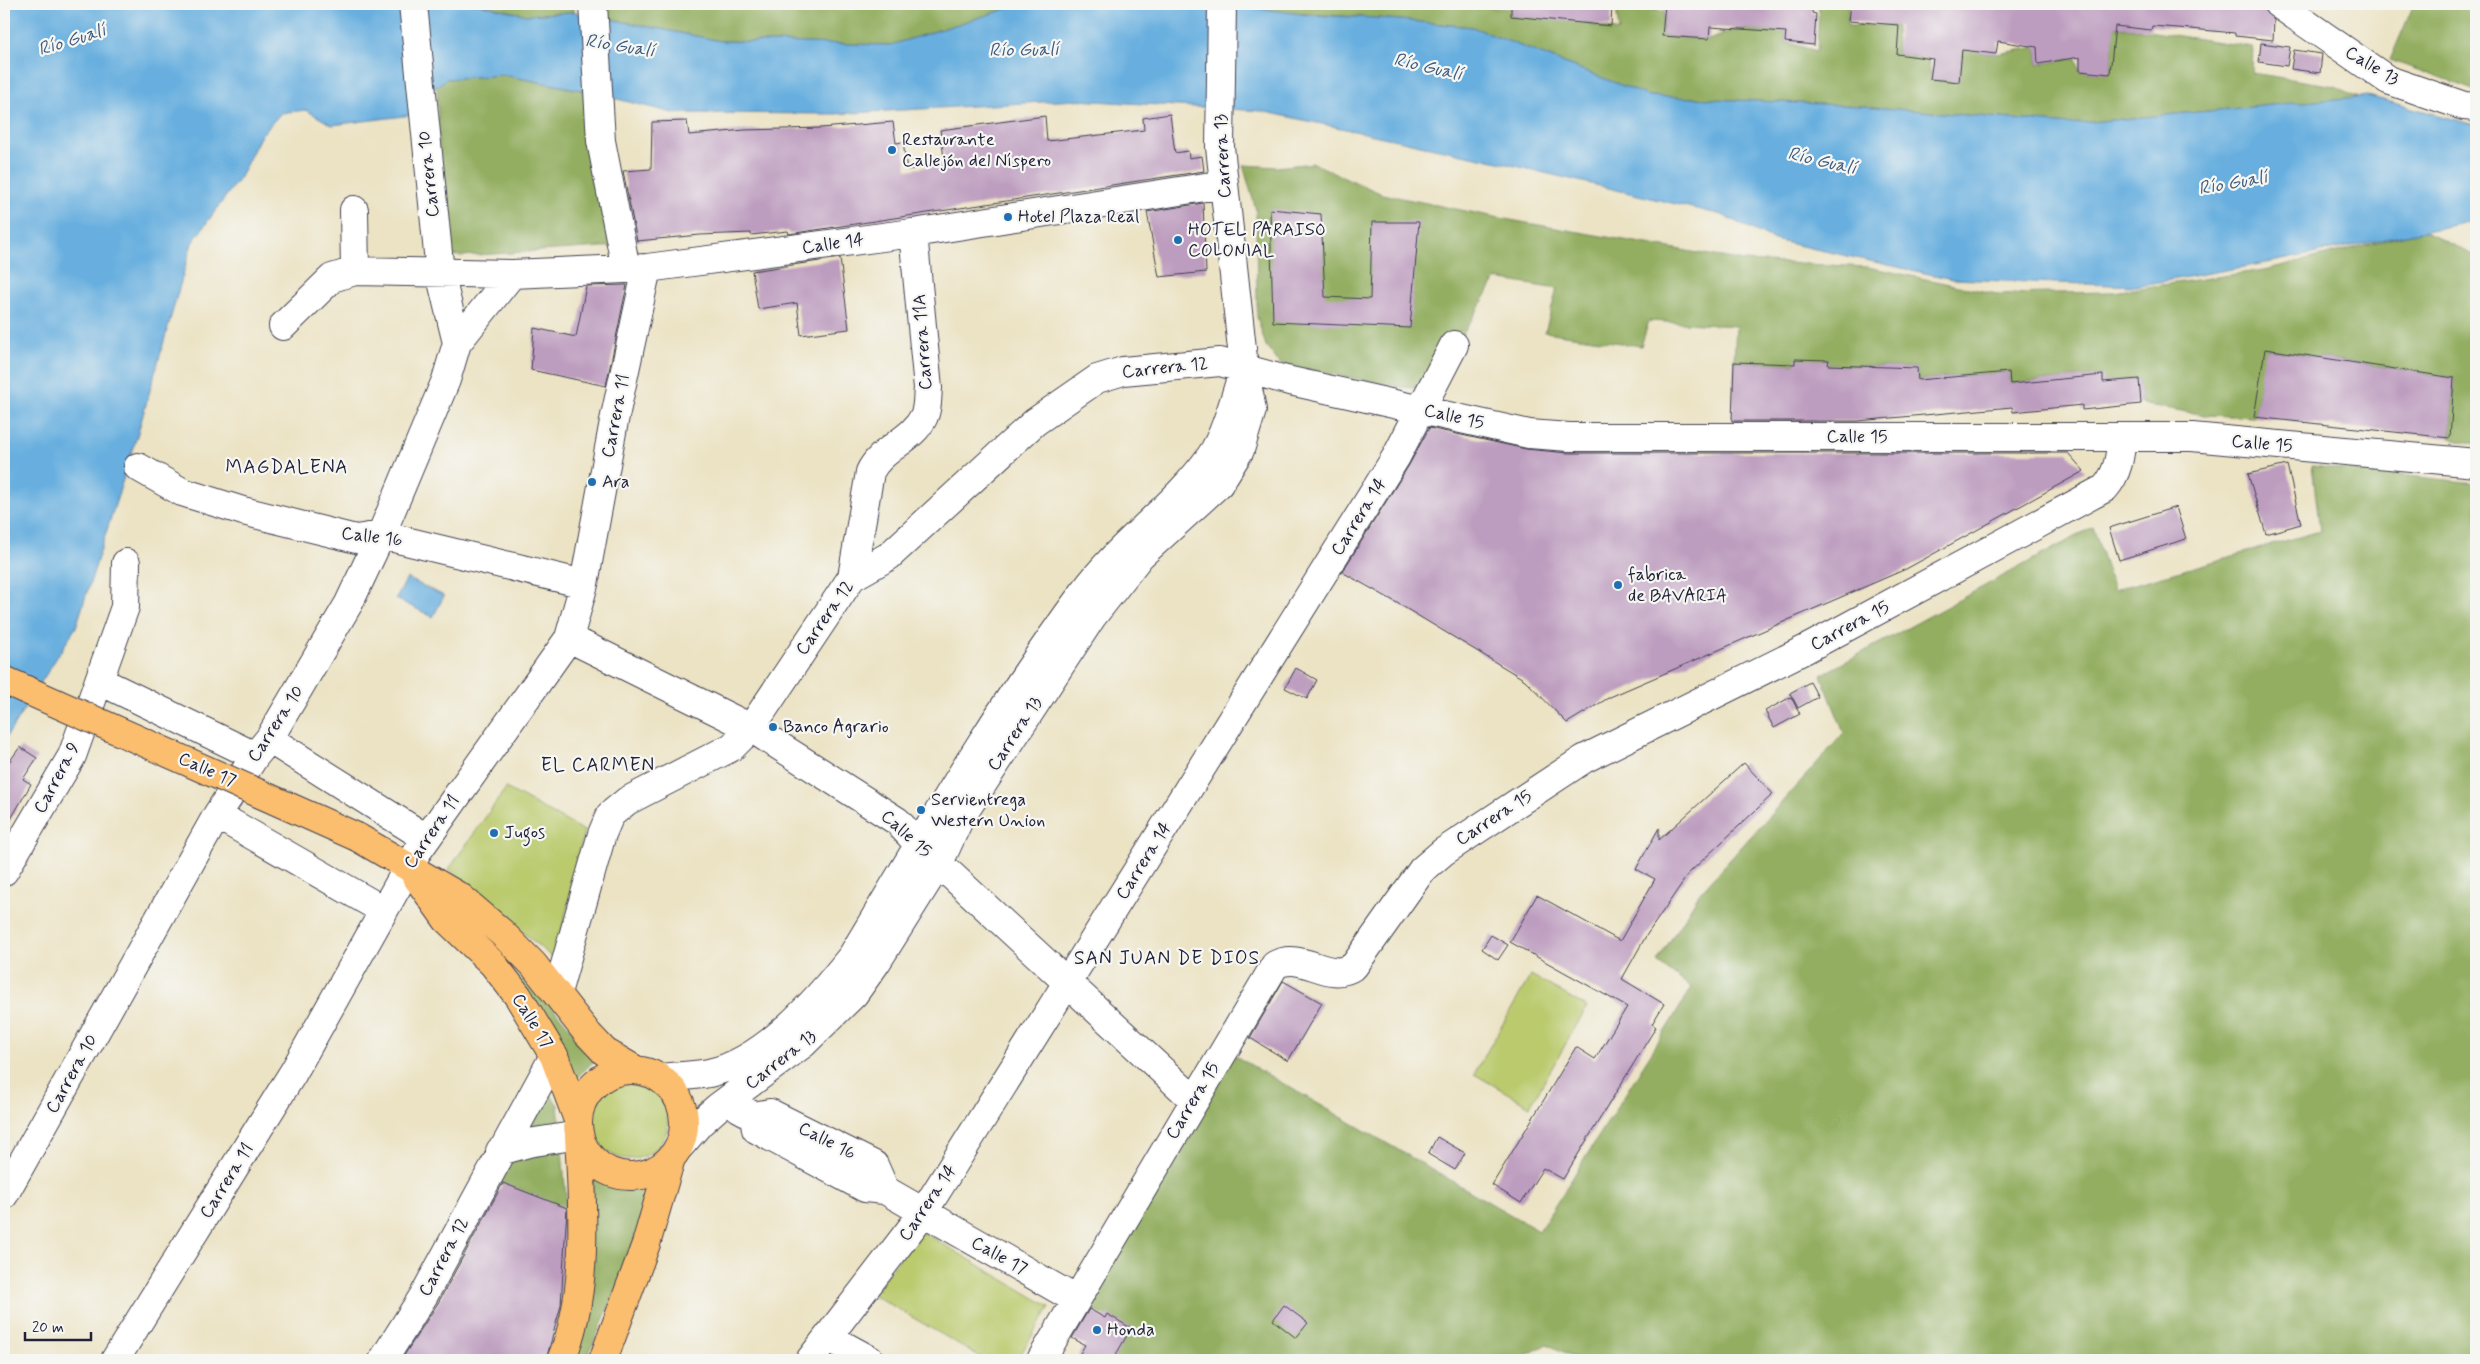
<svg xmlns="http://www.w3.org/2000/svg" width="2480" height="1364" font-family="Mynerve,sans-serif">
	<rect width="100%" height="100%" fill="#f6f6f2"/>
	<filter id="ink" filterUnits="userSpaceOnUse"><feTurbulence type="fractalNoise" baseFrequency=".02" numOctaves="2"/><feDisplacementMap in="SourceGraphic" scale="10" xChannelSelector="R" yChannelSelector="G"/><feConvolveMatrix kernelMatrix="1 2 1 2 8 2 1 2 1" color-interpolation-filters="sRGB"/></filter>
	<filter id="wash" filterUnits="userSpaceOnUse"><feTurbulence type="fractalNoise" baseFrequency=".0096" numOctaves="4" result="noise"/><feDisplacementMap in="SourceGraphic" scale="20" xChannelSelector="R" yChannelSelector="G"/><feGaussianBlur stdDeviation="1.12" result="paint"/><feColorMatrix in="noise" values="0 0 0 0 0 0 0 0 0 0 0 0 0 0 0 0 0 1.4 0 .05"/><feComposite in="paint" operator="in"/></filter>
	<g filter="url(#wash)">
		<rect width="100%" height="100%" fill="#ece3c4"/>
		<path fill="#baca6d" stroke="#6e7654" d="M506,788L584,831L567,909L554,959L449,869Z
			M1531,975L1587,1007L1530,1106L1474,1074Z
			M592 1121a38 38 0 1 1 76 0a38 38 0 1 1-76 0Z
			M921,1231L1050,1307L1017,1360H986L872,1294Z"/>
		<path fill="#93ae60" stroke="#5a684e" d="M478,4H574V12L527,15Z
			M605,4H1022L891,45L721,41L606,18Z
			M1242,4H1471L1474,7L1526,9L1619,31L1616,9L1664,11L1662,36L1709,40L1735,29L1786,31L1785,42L1817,51L1819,4H1848V26L1896,25L1897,54L1928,58L1931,79L1959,82L1969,9L1980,52L1996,54L2037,47L2038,64L2076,58L2080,71L2110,74L2114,26L2253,47L2252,73L2335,86L2359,97L2069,124L1862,106L1649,96L1472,27L1378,18L1290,13L1243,6Z
			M2414,4H2476V91L2390,60Z
			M503,75L594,93L618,246L462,256L442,255L437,86L446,79Z
			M1313,163L1382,194L1510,220L1744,261L1868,267L1997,294L2113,292L2264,270L2423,231L2476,256V444L2450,438L2454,378L2266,349L2254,417L2205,415L2141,404L2139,379L2103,382L2102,375L2010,384L2009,372L1918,380L1917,368L1828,365V360L1795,364L1734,362L1736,326L1649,321L1641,346L1545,332L1557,289L1496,279L1430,389L1400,387L1280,364L1266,346L1257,317L1256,210L1243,165L1277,167Z
			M2312,466L2476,483V1360H1580L1547,1344L1517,1360H1113L1131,1328L1080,1304L1230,1053L1539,1231L1692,988L1657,962L1699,894L1844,733L1821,675L2093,527L2114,590L2320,531Z
			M446,901L493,937L596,1059L573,1081Z
			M550,1094L558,1105L567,1209L499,1182Z
			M594,1172C618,1182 629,1183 655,1178L620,1281L586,1360H568Z"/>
		<path fill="#68afdf" stroke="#45688d" d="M4,4H478L527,15L574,12L721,41L891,45L1022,4H1226L1309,15L1378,18L1472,27L1649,96L1862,106L2069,124L2368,96L2476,125V223L2470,222L2272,262L2136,286L1952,279L1774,240L1722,215L1490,160L1261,111L1077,100L835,114L673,113L577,89L503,75L446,79L437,86L412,115L332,125L306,110L281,113L261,135L240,177L192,243L137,436L76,627L4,741Z
			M407,578L444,596L433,617L396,599Z"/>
		<g id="blocks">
			<path fill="#bd9dbf" d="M1511,4H1612L1611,26L1511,16Z
				M1665,4H1813L1812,13L1816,14L1814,45L1785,42L1786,32L1710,27L1709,39L1662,36Z
				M1850,4H2229L2263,7L2274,20L2273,40L2235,36V33L2191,29L2152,26L2151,30L2115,26L2110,74L2080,71V57L2038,64L2037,47L1998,41L1996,54L1962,50L1959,82L1930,79L1933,59L1897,54L1899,25L1848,21Z
				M2261,43L2290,47L2287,66L2259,62Z
				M2294,50L2322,54L2320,73L2291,69Z
				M1170,114L1175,153L1188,151L1189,158L1202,156L1204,171L789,234L788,231L751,235V233L700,235L637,241L623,171L651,169L652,122L687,121L689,135L745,130L821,128L893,122L896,143L903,142L907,170L945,164L940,130L1045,116L1047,141L1144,130L1143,118Z
				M1203,203L1206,272L1159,277L1147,212Z
				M1270,209L1321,214L1325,297L1370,299L1372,222H1419L1410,328L1273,322Z
				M840,258L849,329L801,335L797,303L758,309L752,271Z
				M627,285L606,386L531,370L534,328L576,337L586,286Z
				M2265,349L2454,378L2450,438L2254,417Z
				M1795,359L1829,360L1828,365L1917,368L1918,380L2009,372L2010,384L2103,375V382L2139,379L2141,404L2082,410V405L2013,412L2012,407L1858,421H1732L1734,362L1795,364Z
				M1429,428L1526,449L1568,453H2068L2084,471L1906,569L1610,697L1567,723L1525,680L1392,600L1342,572L1409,465Z
				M2287,465L2301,524L2266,534L2248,474Z
				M2176,507L2186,539L2119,560L2109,528Z
				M1296,668L1317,680L1307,699L1285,688Z
				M1810,682L1818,697L1798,708L1790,693Z
				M1791,697L1800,714L1774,728L1765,711Z
				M20,747L37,758L23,779L31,784L4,831V769Z
				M1744,763L1773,794L1689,873L1646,936L1622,979L1664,1004L1652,1024L1656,1027L1563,1179L1543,1168L1521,1203L1492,1185L1576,1047L1595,1059L1627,1007L1510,942L1537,895L1620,941L1655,879L1636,869L1659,828V840Z
				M1491,935L1508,945L1498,960L1482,949Z
				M1283,981L1322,1003L1288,1061L1250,1038Z
				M1437,1137L1465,1153L1455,1170L1428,1154Z
				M503,1183L567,1208L561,1305L546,1360H401L438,1303Z
				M1284,1305L1308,1323L1296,1338L1273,1320Z
				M1089,1309L1105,1318L1107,1314L1131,1328L1113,1360H1076L1085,1345L1072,1338Z"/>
		</g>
	</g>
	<g filter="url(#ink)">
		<use href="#blocks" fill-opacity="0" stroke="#403f50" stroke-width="1"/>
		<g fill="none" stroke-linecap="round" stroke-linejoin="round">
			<defs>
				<path id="minor" d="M413,4L440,273L457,343
					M593,4L601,141L626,269
					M2278,4L2388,80L2464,106L2476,107
					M354,210L355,271
					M283,326L332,278L355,271L512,274L647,268L913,233L1224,184
					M138,467L182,492L243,511L356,539L381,535L584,584
					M852,577L870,472C881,448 914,440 924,416C928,408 927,397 928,388L913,233
					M569,638L751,728L897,821L919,845L1194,1100
					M100,681L255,756
					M269,739L426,838
					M217,815L383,910
					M4,871L72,756L125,607L126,563
					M557,993L602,834L610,815L627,801L732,747L751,728L852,577L889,556L1035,422L1097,379L1123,371L1220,362L1286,380L1529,434L1569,437H2192L2476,463
					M660,1078C676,1076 693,1076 709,1073C765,1061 818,999 852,956C926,833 998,708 1084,592C1121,542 1174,507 1210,457C1225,436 1236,394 1244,368
					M739,1108L754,1116L770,1113L874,1165L885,1190
					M754,1116L756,1129L865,1188L885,1190L1075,1299
					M679,1147L700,1123L718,1107L803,1044L854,994L876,963L939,863L959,820L1092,617L1140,556L1219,484L1240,450L1252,410L1244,367L1220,147L1222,4
					M500,1151L528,1143L579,1135
					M4,1195L217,815L255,756L269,739L349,603L381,535L446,380L457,343L512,274
					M828,1337L870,1360
					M115,1360L293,1073L415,855L569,638L584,584L614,421L647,268
					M383,1360L424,1295L554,1056
					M810,1360L923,1213L1396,457L1454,345
					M1041,1360L1275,965C1304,950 1328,984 1354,966L1422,870L1443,852L1584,759L1806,649L2105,488C2118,473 2120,457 2122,437"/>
				<path id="highway" d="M357,837L460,897L502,933L533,964L588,1034L605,1052L636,1070
					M415,875L447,920L493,964L518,996L554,1056L578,1120
					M578 1123a53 53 0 1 1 106 0a53 53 0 1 1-106 0Z
					M561,1360C589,1296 583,1206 579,1137
					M603,1360L646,1244L671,1158"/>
			</defs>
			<use href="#minor" stroke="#403f50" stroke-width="30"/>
			<use href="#highway" stroke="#403f50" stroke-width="30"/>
			<use href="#minor" stroke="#fff" stroke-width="28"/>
			<use href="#highway" stroke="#fbbd6e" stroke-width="28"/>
			<defs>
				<path id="highway-bridge" d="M4,680L357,837"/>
			</defs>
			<use href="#highway-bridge" stroke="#403f50" stroke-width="30" stroke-linecap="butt"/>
			<use href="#highway-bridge" stroke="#fbbd6e" stroke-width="28"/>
		</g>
	</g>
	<g fill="#1f6fb2" stroke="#f6f6f2" stroke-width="2">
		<circle cx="892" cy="150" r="5"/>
		<circle cx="1008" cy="217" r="5"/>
		<circle cx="1178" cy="240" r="5"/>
		<circle cx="592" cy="482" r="5"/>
		<circle cx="1618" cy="585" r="5"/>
		<circle cx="773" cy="727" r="5"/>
		<circle cx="921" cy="810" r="5"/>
		<circle cx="494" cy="833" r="5"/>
		<circle cx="1097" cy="1330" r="5"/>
	</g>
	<g text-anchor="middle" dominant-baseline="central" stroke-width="4.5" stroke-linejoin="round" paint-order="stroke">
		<g font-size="18" fill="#22223b" stroke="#f6f6f2">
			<text transform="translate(2372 66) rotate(31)">Calle 13</text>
			<text transform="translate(1223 156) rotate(-93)">Carrera 13</text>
			<text transform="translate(429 174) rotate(-96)">Carrera 10</text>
			<text transform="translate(833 244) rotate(-8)">Calle 14</text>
			<text transform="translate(923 342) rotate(-94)">Carrera 11A</text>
			<text transform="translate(1165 368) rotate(-6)">Carrera 12</text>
			<text transform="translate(616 416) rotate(-79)">Carrera 11</text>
			<text transform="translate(1454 417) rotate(13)">Calle 15</text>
			<text x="1857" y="437">Calle 15</text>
			<text transform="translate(2262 444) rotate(5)">Calle 15</text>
			<text transform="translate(1359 517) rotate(-58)">Carrera 14</text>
			<text transform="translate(372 537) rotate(7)">Calle 16</text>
			<text transform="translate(825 618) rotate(-55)">Carrera 12</text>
			<text transform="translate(1850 626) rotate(-28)">Carrera 15</text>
			<text transform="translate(276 724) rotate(-57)">Carrera 10</text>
			<text transform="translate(1015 734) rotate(-57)">Carrera 13</text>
			<text transform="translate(207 770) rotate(24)">Calle 17</text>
			<text transform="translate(57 778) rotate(-62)">Carrera 9</text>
			<text transform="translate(1494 818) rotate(-33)">Carrera 15</text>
			<text transform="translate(432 832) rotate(-56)">Carrera 11</text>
			<text transform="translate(906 834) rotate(42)">Calle 15</text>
			<text transform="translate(1144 861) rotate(-58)">Carrera 14</text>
			<text transform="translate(532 1021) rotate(58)">Calle 17</text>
			<text transform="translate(781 1060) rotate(-38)">Carrera 13</text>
			<text transform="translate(72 1074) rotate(-61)">Carrera 10</text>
			<text transform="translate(1193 1101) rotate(-59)">Carrera 15</text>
			<text transform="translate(827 1141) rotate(27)">Calle 16</text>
			<text transform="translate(227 1181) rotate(-58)">Carrera 11</text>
			<text transform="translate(928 1203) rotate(-56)">Carrera 14</text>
			<text transform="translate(999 1256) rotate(29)">Calle 17</text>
			<text transform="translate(444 1257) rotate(-62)">Carrera 12</text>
		</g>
		<g font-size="18" fill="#22223b" stroke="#f6f6f2" text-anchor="start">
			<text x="902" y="140">Restaurante<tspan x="902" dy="21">Callejón del Níspero</tspan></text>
			<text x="1018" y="217">Hotel Plaza Real</text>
			<text x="1188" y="230">HOTEL PARAISO<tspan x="1188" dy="21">COLONIAL</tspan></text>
			<text x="602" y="482">Ara</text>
			<text x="1628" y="575">fabrica<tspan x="1628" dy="21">de BAVARIA</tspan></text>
			<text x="783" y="727">Banco Agrario</text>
			<text x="931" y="800">Servientrega<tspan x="931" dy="21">Western Union</tspan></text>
			<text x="504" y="833">Jugos</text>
			<text x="1107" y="1330">Honda</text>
		</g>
		<g font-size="19" font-style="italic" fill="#3e5a7d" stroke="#f6f6f2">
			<text transform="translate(72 40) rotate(-17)">Río Gualí</text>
			<text transform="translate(620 46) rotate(9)">Río Gualí</text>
			<text transform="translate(1024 50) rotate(-1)">Río Gualí</text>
			<text transform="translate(1428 67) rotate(13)">Río Gualí</text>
			<text transform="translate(1822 161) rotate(13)">Río Gualí</text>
			<text transform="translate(2233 183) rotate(-10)">Río Gualí</text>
		</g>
		<g font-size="19" letter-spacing="1" fill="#22223b" stroke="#f6f6f2">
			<text x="287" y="467">MAGDALENA</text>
			<text x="598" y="765">EL CARMEN</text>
			<text x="1167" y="958">SAN JUAN DE DIOS</text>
		</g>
	</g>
	<rect width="2480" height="1364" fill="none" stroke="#f6f6f2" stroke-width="20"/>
	<path d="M25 1332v8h66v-8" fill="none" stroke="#22223b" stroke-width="2.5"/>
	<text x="32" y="1332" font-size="15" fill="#22223b" stroke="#f6f6f2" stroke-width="4" paint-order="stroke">20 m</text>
</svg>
